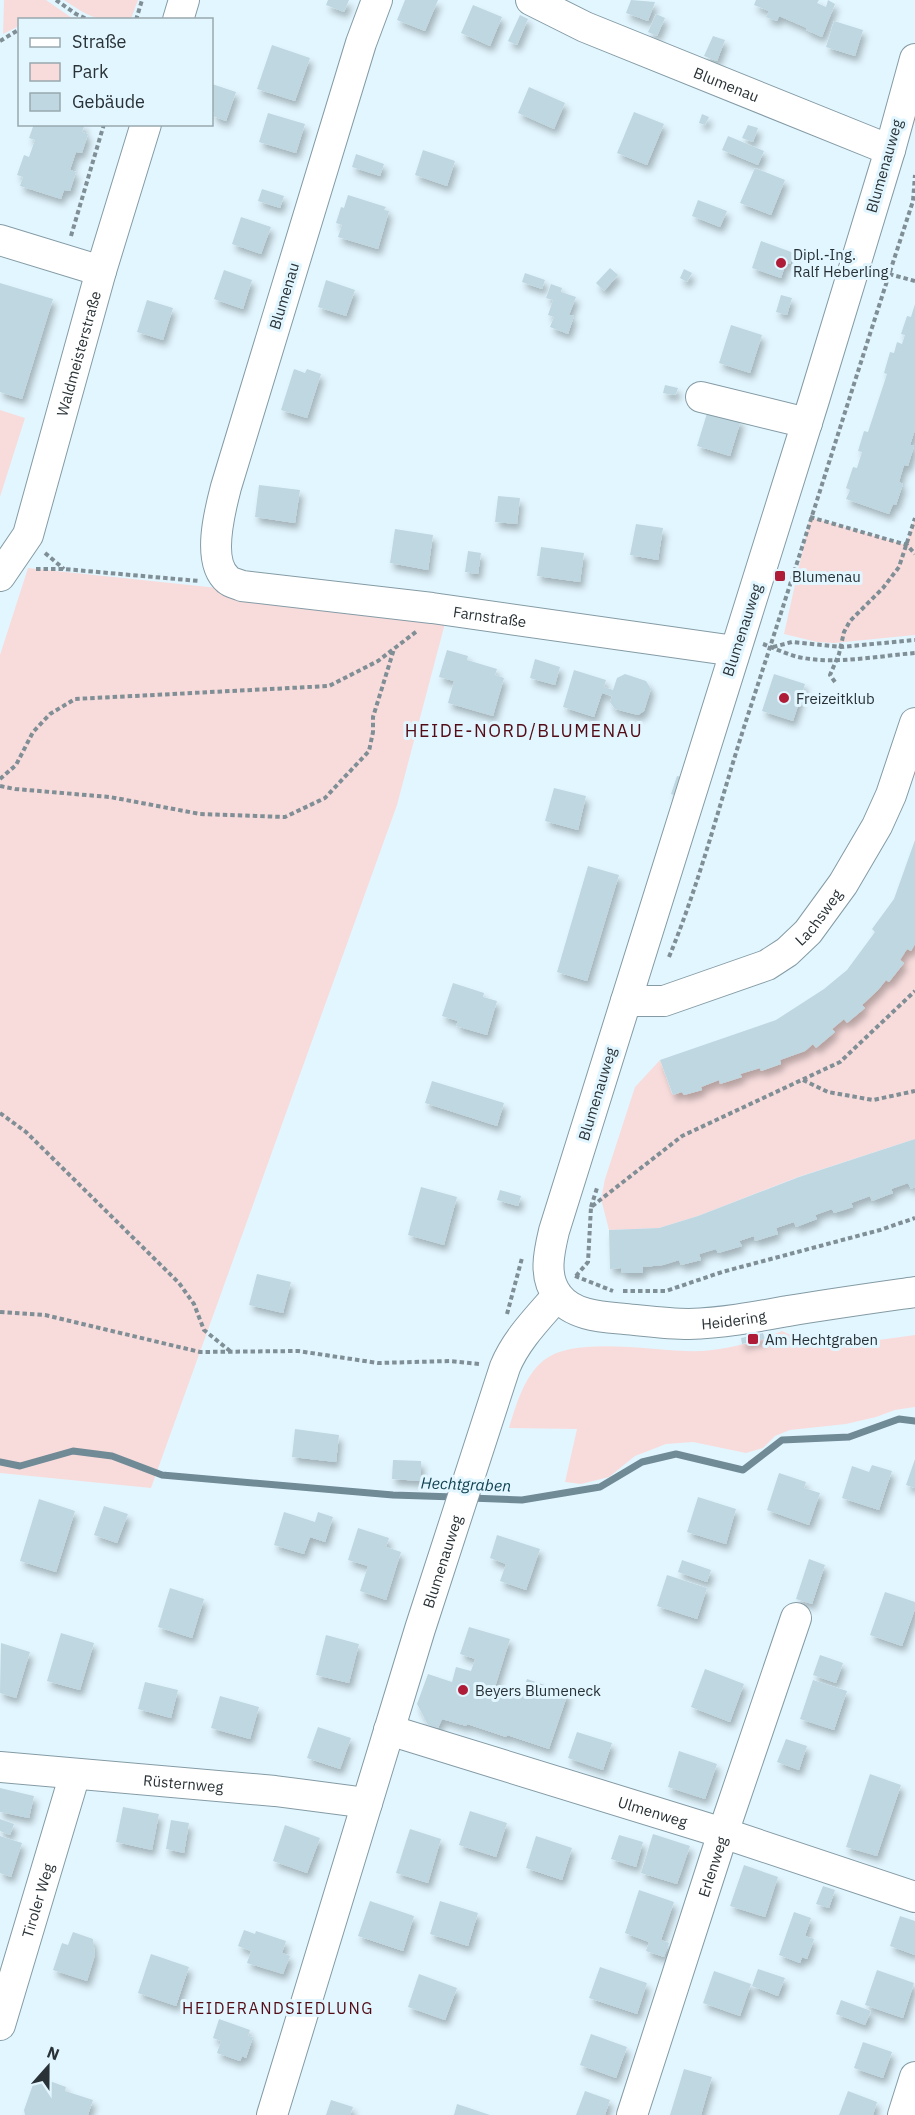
<svg xmlns="http://www.w3.org/2000/svg" width="915" height="2115" font-family="'IBM Plex Sans',sans-serif">
	<defs>
		<filter id="shadow"><feDropShadow dx="3.5" dy="6" stdDeviation="3" flood-color="#0004"/></filter>
	</defs>
	<rect width="100%" height="100%" fill="#e2f6ff"/>
	<path fill="#f8dcdc" d="M4,0H46L72,18L20,20L19,26L3,34Z
		M64,0H138L131,19C95,20 94,20 64,0Z
		M0,410L25,418L0,497Z
		M810,517L906,545L915,518V635L834,643L817,642L784,634Z
		M28,568L448,612L397,805L151,1488L0,1473V655Z
		M915,944V1139L798,1177L698,1216L659,1228L609,1230L601,1199L605,1179L635,1087L660,1060L672,1094L682,1092L684,1095L702,1090L701,1087L719,1080L720,1084L742,1077L740,1074L760,1068L761,1071L781,1064L780,1060L805,1051L813,1044L817,1047L835,1032L832,1029L844,1019L848,1022L865,1008L862,1005L878,990L886,980L889,981L904,963L900,960L907,949L911,950Z
		M782,1331L820,1348L915,1335V1407L895,1410L876,1417L846,1424L790,1430L775,1436L763,1448L746,1453L693,1442L666,1444L635,1456L609,1477L581,1484L565,1482L577,1429L509,1428C516,1405 524,1376 544,1360C577,1334 661,1353 702,1351C729,1349 757,1342 782,1331Z"/>
	<g fill="none" stroke-linecap="round" stroke-linejoin="round">
		<path stroke="#708a96" stroke-width="7" d="M0,1462L20,1466L73,1451L112,1456L162,1475L393,1495L455,1497
			M470,1498L522,1500L600,1487L642,1462L676,1454L743,1470L782,1440L849,1437L899,1419L915,1421"/>
	</g>
	<path fill="#bfd7e1" filter="url(#shadow)" d="M328,0H349L344,12L326,5Z
		M405,0H438L425,31L397,20Z
		M631,0L655,2L648,21L626,13Z
		M756,0H819L817,3L826,7L828,0L835,4L822,37L806,30L807,28L779,16L777,21L766,17L769,11L754,5Z
		M473,5L502,17L490,46L461,33Z
		M656,14L665,18L657,36L648,32Z
		M520,15L528,19L517,45L508,41Z
		M834,21L863,30L855,56L826,47Z
		M713,36L725,40L717,61L704,56Z
		M272,45L310,58L295,101L257,89Z
		M212,84L236,92L226,121L213,116L214,112L212,111Z
		M529,87L565,103L554,129L518,113Z
		M634,112L664,124L647,165L617,153Z
		M268,113L305,124L296,153L259,142Z
		M702,114L709,117L705,125L699,123Z
		M34,124H85L82,132L88,134L82,153L76,152L70,170L76,172L70,191L64,190L61,199L20,186L23,177L17,175L24,155L29,157L35,140L29,138Z
		M748,125L758,128L753,142L742,138Z
		M728,136L764,151L758,165L722,150Z
		M423,150L455,161L447,186L415,175Z
		M356,154L384,164L380,176L352,167Z
		M755,168L785,180L771,215L740,203Z
		M262,189L284,196L280,208L258,201Z
		M348,195L386,207L384,210L389,211L378,249L338,237L342,225L336,223L341,207L344,208Z
		M698,200L727,211L720,227L692,216Z
		M241,217L271,227L261,254L232,244Z
		M761,241L794,253L790,264L786,263L781,278L752,268Z
		M610,268L618,275L604,291L596,283Z
		M684,269L692,273L687,282L680,278Z
		M224,270L252,280L243,309L214,299Z
		M525,273L545,280L542,289L522,282Z
		M326,280L355,290L346,316L318,307Z
		M0,283L53,299L22,399L0,392Z
		M551,284L562,288L561,292L576,297L569,315L574,316L568,334L550,327L554,317L548,315L553,300L546,298Z
		M781,295L792,298L787,315L776,312Z
		M147,300L173,308L163,340L137,332Z
		M915,304V430L910,445L914,446L908,466L904,465L899,482L903,484L896,505L893,504L889,514L846,499L850,490L846,488L853,467L857,468L862,452L858,451L864,431L868,432L887,374L884,373L890,352L894,353L897,342L902,344L905,335L901,334L907,316L911,317Z
		M731,325L762,335L750,373L719,363Z
		M294,369L305,373L307,369L321,374L307,418L281,410Z
		M665,385L678,388L676,394L673,395L663,393Z
		M708,410L741,420L730,456L697,446Z
		M259,485L300,490L295,523L255,517Z
		M498,496L520,498L517,524L495,522Z
		M636,524L663,528L658,560L630,555Z
		M395,529L433,535L428,570L390,563Z
		M541,547L584,553L580,582L537,576Z
		M468,551L481,553L478,574L465,572Z
		M447,650L468,656L467,660L497,669L495,675L504,678L493,716L448,703L454,681L439,677Z
		M535,659L560,667L555,685L530,678Z
		M574,670L606,680L604,687L613,690L617,678L625,674L646,681L651,689L644,711L638,715L615,709L610,702L612,696L602,693L594,717L563,707Z
		M774,674L805,684L793,721L762,711Z
		M677,776L682,777L676,796L671,794Z
		M554,788L586,796L578,830L545,821Z
		M915,840V944L911,951L907,949L900,960L904,963L889,982L886,980L878,990L862,1005L865,1008L847,1023L844,1019L832,1029L835,1032L816,1048L813,1044L805,1051L780,1060L781,1064L761,1071L760,1068L740,1074L742,1077L720,1084L719,1080L701,1087L702,1090L684,1095L682,1092L673,1095L660,1060L776,1020L824,989L847,970L875,932L872,929L894,899Z
		M588,866L619,875L587,981L557,972Z
		M453,983L484,993L483,997L497,1001L487,1035L456,1026L458,1021L442,1016Z
		M432,1081L504,1103L497,1126L425,1103Z
		M915,1139V1187L911,1189L908,1183L891,1189L893,1193L872,1201L870,1196L851,1203L853,1207L834,1213L832,1209L815,1215L817,1219L796,1227L794,1222L776,1228L778,1234L755,1241L754,1236L739,1241L742,1246L718,1253L716,1249L699,1254L701,1260L681,1265L679,1260L663,1265L643,1267V1273H622L621,1268L610,1269L609,1230L659,1228L698,1216L799,1177Z
		M421,1187L457,1197L444,1245L408,1235Z
		M500,1190L521,1196L518,1206L497,1200Z
		M257,1274L291,1282L283,1313L249,1305Z
		M763,1333L765,1339L742,1344L741,1338Z
		M295,1429L339,1435L336,1462L292,1457Z
		M915,1459V1488L906,1485Z
		M393,1460L421,1461V1481L392,1479Z
		M872,1465L892,1471L879,1510L842,1498L852,1466L869,1472Z
		M779,1473L806,1482L804,1488L820,1493L809,1525L767,1510Z
		M698,1497L736,1509L726,1544L687,1532Z
		M39,1499L75,1511L56,1572L20,1561Z
		M104,1506L128,1514L117,1543L94,1535Z
		M284,1512L315,1522L318,1512L333,1517L325,1542L310,1537L304,1554L274,1545Z
		M358,1528L389,1538L386,1547L401,1552L386,1600L360,1591L368,1566L348,1560Z
		M497,1535L540,1549L526,1590L500,1581L506,1564L490,1558Z
		M809,1559L825,1565L812,1604L796,1599Z
		M682,1560L711,1570L707,1582L678,1572Z
		M667,1575L707,1588L697,1619L657,1606Z
		M170,1588L204,1599L192,1638L158,1627Z
		M885,1592L915,1602V1609L902,1646L870,1635Z
		M469,1627L510,1639L495,1687L521,1696L527,1679L568,1693L549,1749L507,1735L506,1737L467,1724L466,1726L442,1719L438,1728L428,1725L417,1704L428,1674L452,1682L456,1667L471,1671L475,1659L460,1654Z
		M61,1633L94,1643L80,1690L47,1681Z
		M326,1635L359,1644L349,1683L316,1675Z
		M1,1643L30,1652L16,1698L0,1693Z
		M820,1655L843,1663L836,1683L813,1675Z
		M705,1669L744,1684L730,1722L691,1707Z
		M813,1680L847,1691L834,1730L800,1719Z
		M145,1682L178,1690L171,1718L138,1709Z
		M220,1696L259,1707L250,1739L211,1728Z
		M318,1727L351,1738L340,1769L307,1758Z
		M577,1732L612,1743L603,1770L568,1758Z
		M786,1739L807,1746L799,1770L777,1762Z
		M679,1751L717,1764L705,1799L668,1787Z
		M870,1774L901,1785L877,1856L846,1847Z
		M0,1788L34,1796L29,1818L0,1812Z
		M123,1807L159,1814L152,1850L116,1842Z
		M470,1811L507,1823L496,1857L459,1845Z
		M0,1819L14,1824L10,1835L0,1831Z
		M171,1820L189,1823L184,1853L166,1849Z
		M285,1825L320,1838L307,1873L273,1861Z
		M410,1829L441,1839L428,1883L396,1873Z
		M653,1834L690,1846L677,1884L641,1873Z
		M619,1835L643,1842L636,1867L611,1859Z
		M0,1836L22,1843L11,1877L0,1873Z
		M536,1836L572,1848L562,1880L526,1868Z
		M744,1865L778,1877L765,1917L730,1906Z
		M823,1886L835,1890L829,1908L816,1904Z
		M639,1890L674,1902L661,1940L669,1943L664,1957L646,1951L649,1942L625,1933Z
		M370,1901L414,1916L403,1951L358,1936Z
		M440,1901L478,1913L468,1946L430,1934Z
		M794,1912L811,1918L805,1936L814,1939L807,1959L802,1957L800,1963L779,1955Z
		M900,1916L915,1921V1955L890,1946Z
		M244,1930L255,1934L256,1931L286,1941L282,1953L290,1956L283,1974L247,1963L251,1951L238,1946Z
		M73,1932L93,1939L95,1955L87,1981L53,1970L62,1943L68,1945Z
		M151,1954L189,1967L176,2006L138,1993Z
		M600,1967L647,1983L637,2014L589,1998Z
		M758,1969L785,1978L778,1996L752,1986Z
		M877,1970L914,1983L903,2018L865,2005Z
		M714,1971L751,1984L740,2016L703,2003Z
		M419,1974L457,1988L445,2020L408,2007Z
		M841,2000L871,2011L865,2025L836,2014Z
		M219,2019L250,2030L248,2036L253,2037L246,2058L242,2056L240,2061L217,2053L221,2041L213,2038Z
		M591,2034L627,2047L616,2078L580,2065Z
		M863,2042L892,2052L883,2078L854,2068Z
		M684,2069L712,2077L701,2115H670Z
		M36,2076L66,2087L65,2091L93,2100L88,2115H25L24,2110Z
		M585,2091L610,2100L605,2115H576Z
		M848,2091L877,2102L873,2115H839Z
		M331,2100L353,2107L350,2115H326Z
		M457,2104L490,2115H454Z"/>
	<g fill="none" stroke-linecap="round" stroke-linejoin="round">
		<defs>
			<g id="minor">
				<path id="s1" d="M377,0L361,43L226,487C220,510 206,562 228,580C231,583 238,584 242,586L432,608L735,651"/>
				<path id="s2" d="M531,0L585,27L890,150"/>
				<path d="M178,20L184,0"/>
				<path id="s3" d="M915,59L890,150L814,400L554,1231C549,1252 543,1277 558,1296C573,1316 603,1317 625,1319C646,1321 668,1324 689,1324C723,1323 755,1317 788,1311C830,1304 873,1298 915,1292"/>
				<path d="M0,240L101,271"/>
				<path d="M701,397L807,423"/>
				<path id="s4" d="M0,576L28,535L101,271L146,124"/>
				<path id="s5" d="M626,1001H664L767,965L787,952L808,932L843,884L877,826L891,795L915,723"/>
				<path id="s6" d="M389,1730L723,1833L915,1897"/>
				<path id="s7" d="M0,1767L275,1791L367,1803"/>
				<path id="s8" d="M0,2025L75,1774"/>
				<path id="s9" d="M272,2115L420,1629L505,1367C516,1340 538,1318 557,1296"/>
				<path id="s10" d="M632,2115L723,1833L796,1618"/>
				<path d="M903,2115L915,2077"/>
			</g>
		</defs>
		<use href="#minor" stroke="#849ba5" stroke-width="32"/>
		<path stroke="#808e95" stroke-width="4" stroke-dasharray="4.5 3" stroke-linecap="butt" d="M56,0L76,14L89,20
			M136,20L142,0
			M0,41L20,29
			M71,236L104,124
			M889,274L915,281
			M810,517L907,545L915,554
			M45,553L64,569
			M36,569H64L199,581
			M763,644C774,648 786,654 798,657C835,665 877,656 915,653
			M773,647L792,642L841,647L915,640
			M835,682L830,675L839,654L844,632L850,621L883,588L899,567L915,518
			M0,779L16,765L33,732L50,714L75,699L329,686L378,661L417,631
			M0,786L15,789L110,797L200,814L285,817L325,798L369,751L373,732V717L394,649
			M669,957C700,882 720,802 745,724C802,550 856,375 913,201L915,175
			M803,1080L828,1092L873,1100L915,1091
			M0,1113L26,1132L179,1283L194,1304L204,1330L230,1351
			M591,1207L597,1188
			M575,1276L613,1291
			M576,1276L588,1262L591,1207L682,1136L840,1062L915,991
			M623,1291H666L722,1272L880,1230L915,1218
			M0,1312L45,1315L200,1352L298,1351L378,1363L450,1361L480,1364
			M507,1314L522,1258"/>
		<use href="#minor" stroke="#fff" stroke-width="30"/>
	</g>
	<g fill="#af1c37" stroke="#e2f6ff" stroke-width="2">
		<circle cx="781" cy="263" r="6"/>
		<rect x="774" y="570" width="12" height="12" rx="3"/>
		<circle cx="784" cy="698" r="6"/>
		<rect x="747" y="1333" width="12" height="12" rx="3"/>
		<circle cx="463" cy="1690" r="6"/>
	</g>
	<g text-anchor="middle" dominant-baseline="central" stroke-width="6" stroke-linejoin="round" paint-order="stroke">
		<g font-size="15" fill="#293236" stroke="#e2f6ff">
			<text stroke="none"><textPath href="#s2" startOffset="213">Blumenau</textPath></text>
			<text transform="translate(884 166) rotate(-74)">Blumenauweg</text>
			<text transform="translate(284 296) rotate(-73)">Blumenau</text>
			<text stroke="none"><textPath href="#s4" startOffset="238">Waldmeisterstraße</textPath></text>
			<text stroke="none"><textPath href="#s1" startOffset="872">Farnstraße</textPath></text>
			<text transform="translate(742 630) rotate(-72)">Blumenauweg</text>
			<text stroke="none"><textPath href="#s5" startOffset="218">Lachsweg</textPath></text>
			<text transform="translate(597 1094) rotate(-73)">Blumenauweg</text>
			<text stroke="none"><textPath href="#s3" startOffset="1476">Heidering</textPath></text>
			<text stroke="none"><textPath href="#s9" startOffset="579">Blumenauweg</textPath></text>
			<text stroke="none"><textPath href="#s7" startOffset="184">Rüsternweg</textPath></text>
			<text stroke="none"><textPath href="#s6" startOffset="276">Ulmenweg</textPath></text>
			<text stroke="none"><textPath href="#s10" startOffset="261">Erlenweg</textPath></text>
			<text stroke="none"><textPath href="#s8" startOffset="130">Tiroler Weg</textPath></text>
		</g>
		<g font-size="15" fill="#293236" stroke="#e2f6ff" text-anchor="start">
			<text x="793" y="254">Dipl.-Ing.<tspan x="793" dy="17">Ralf Heberling</tspan></text>
			<text x="792" y="576">Blumenau</text>
			<text x="796" y="698">Freizeitklub</text>
			<text x="765" y="1339">Am Hechtgraben</text>
			<text x="475" y="1690">Beyers Blumeneck</text>
		</g>
		<g font-size="16" font-style="italic" fill="#114253" stroke="#e2f6ff">
			<text transform="translate(466 1484) rotate(2)">Hechtgraben</text>
		</g>
		<g font-size="16" letter-spacing="1.5" fill="#530d17" stroke="#e2f6ff">
			<text x="278" y="2008">HEIDERANDSIEDLUNG</text>
		</g>
		<g font-size="18" letter-spacing="1.5" fill="#530d17" stroke="#e2f6ff">
			<text x="524" y="730">HEIDE-NORD/BLUMENAU</text>
		</g>
	</g>
	<rect x="18" y="18" width="195" height="108" fill="#e2f6ff" stroke="#98a8af" stroke-width="1.5"/>
	<rect x="30" y="38" width="30" height="9" fill="#ffffff" stroke="#98a8af" stroke-width="1.5"/>
	<text x="72" y="48" font-size="18" fill="#293236">Straße</text>
	<rect x="30" y="63" width="30" height="18" fill="#f8dcdc" stroke="#98a8af" stroke-width="1.5"/>
	<text x="72" y="78" font-size="18" fill="#293236">Park</text>
	<rect x="30" y="93" width="30" height="18" fill="#bfd7e1" stroke="#98a8af" stroke-width="1.5"/>
	<text x="72" y="108" font-size="18" fill="#293236">Gebäude</text>
	<g transform="translate(48 2067) rotate(21)" stroke="#e2f6ff" stroke-width="4.5" paint-order="stroke">
	<path d="M0-4.5L10 22L0 15L-10 22Z" fill="#293236"/>
	<text y="-9" font-size="16" font-weight="bold" text-anchor="middle" fill="#293236">N</text>
	</g>
</svg>
